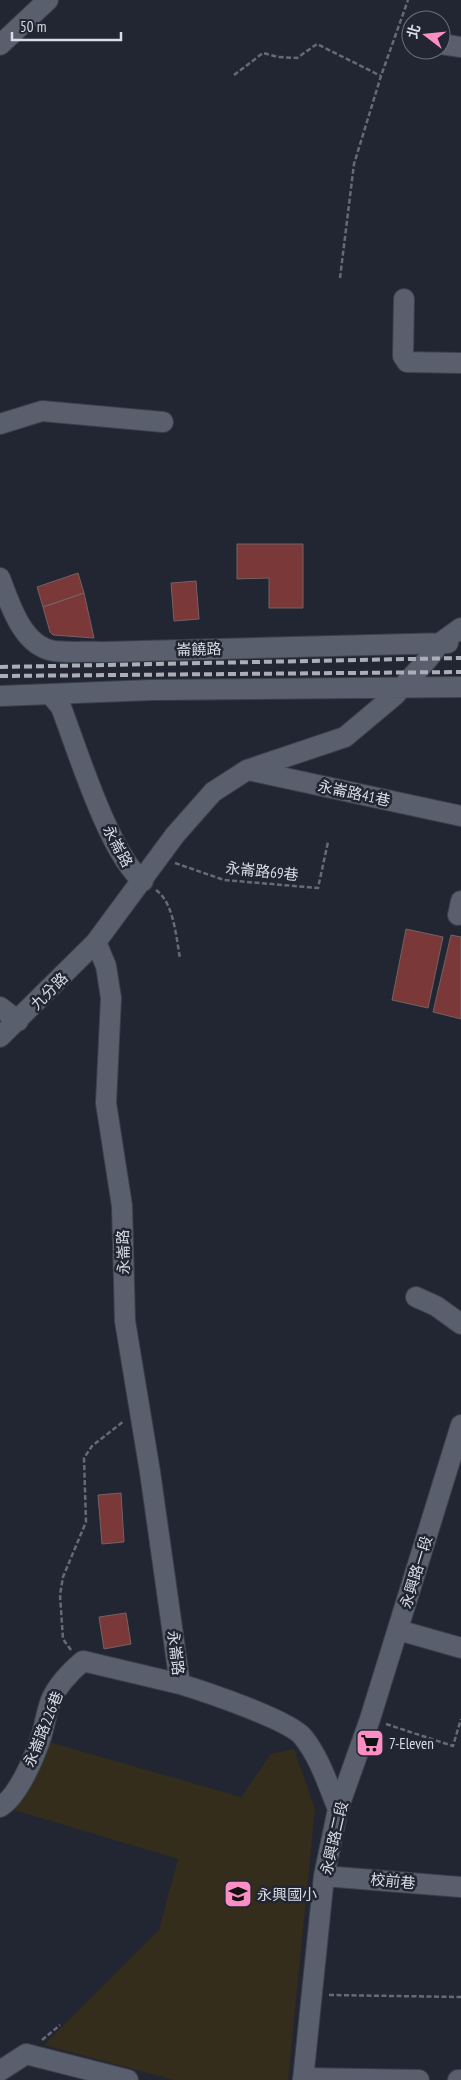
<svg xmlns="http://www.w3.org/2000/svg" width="461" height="2080" font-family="'PT Sans Narrow','Noto Sans TC',sans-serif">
	<rect width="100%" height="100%" fill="#222633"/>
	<path fill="#342d1c" d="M49,1742L241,1797L271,1754L294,1749L315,1809L288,2080H174L44,2045L159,1930L178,1859L14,1810Z"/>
	<path fill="#7a3839" stroke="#756262" d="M237,544H303V608H269V578L237,579Z
		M78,573L84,593L43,607L37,587Z
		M196,581L199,619L174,621L171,583Z
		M84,593L94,638L53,635L50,632L43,607Z
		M406,929L443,937L428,1008L392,1000Z
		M451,935L461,937V1019L433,1012Z
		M121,1493L124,1542L102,1544L98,1495Z
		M126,1613L131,1644L104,1649L99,1617Z"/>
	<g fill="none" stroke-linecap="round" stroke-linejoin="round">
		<defs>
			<path id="minor" d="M441,44L461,47
				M0,45L48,0
				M404,299L403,356L407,362L461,363
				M0,424L42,411L163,422
				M0,578C10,604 22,646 54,651C70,653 88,651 104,652L448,643
				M51,695L61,707C77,749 110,856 143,881
				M0,696L151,690L461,687
				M248,770L461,816
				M458,915L461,901
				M96,942L106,966L111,998L106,1103L122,1206L125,1321L150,1472L180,1684C203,1691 290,1720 303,1737C320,1758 328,1785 338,1809
				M0,1007L18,1021
				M0,1037L96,942L175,835L213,792L247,770L345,737L395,695L428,659L440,643L461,628
				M416,1297L436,1306L461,1324
				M398,1630L461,1648
				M0,1807C18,1797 36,1754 42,1734C45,1723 47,1710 51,1700C58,1684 70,1672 83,1661L180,1684
				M324,1876L461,1887
				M0,2071L26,2054L128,2080
				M303,2078L419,2080
				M303,2080L324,1876L338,1809L370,1719L461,1425
				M458,2080H461"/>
		</defs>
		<use href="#minor" stroke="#3c404a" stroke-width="22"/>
		<path stroke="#676a76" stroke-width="2.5" stroke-dasharray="5 2.5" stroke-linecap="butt" d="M234,75L263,53L278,57L297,58L317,44L381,76
			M340,278L354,164L381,76L408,0
			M175,863L224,880L318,888L328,842
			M156,890C174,903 176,937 180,958
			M71,1650L63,1639L60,1595L63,1577L86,1522L84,1458L92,1446L124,1421
			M386,1724L453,1746L461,1719
			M329,1995L461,1997
			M42,2040L60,2025"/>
		<use href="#minor" stroke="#5a5f6e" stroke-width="20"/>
		<path stroke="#abaeb7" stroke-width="4" stroke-dasharray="8 4" stroke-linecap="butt" d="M0,667L461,658
			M0,676L461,672"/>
	</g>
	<defs>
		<symbol id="supermarket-square" viewBox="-11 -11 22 22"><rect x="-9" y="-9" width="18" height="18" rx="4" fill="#fb8fc4" stroke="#222633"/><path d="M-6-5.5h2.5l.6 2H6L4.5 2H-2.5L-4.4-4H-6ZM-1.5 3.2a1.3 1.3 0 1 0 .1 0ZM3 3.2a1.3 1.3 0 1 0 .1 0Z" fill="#111"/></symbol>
		<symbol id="school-square" viewBox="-11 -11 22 22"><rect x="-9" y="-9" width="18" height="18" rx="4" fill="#fb8fc4" stroke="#222633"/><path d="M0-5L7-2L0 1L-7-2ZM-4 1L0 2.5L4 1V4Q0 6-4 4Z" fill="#111"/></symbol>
	</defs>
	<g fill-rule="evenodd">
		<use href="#supermarket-square" x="354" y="1727" width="32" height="32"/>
		<use href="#school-square" x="222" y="1878" width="32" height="32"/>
	</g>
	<g text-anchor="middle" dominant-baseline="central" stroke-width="5" stroke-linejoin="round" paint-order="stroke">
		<g font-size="15" fill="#d9dce4" stroke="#222633">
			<text transform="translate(199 649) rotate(-1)">崙饒路</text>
			<text transform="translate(354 793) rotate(12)">永崙路41巷</text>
			<text transform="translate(118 846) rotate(62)">永崙路</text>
			<text transform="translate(262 871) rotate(6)">永崙路69巷</text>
			<text transform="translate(49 991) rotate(-45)">九分路</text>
			<text transform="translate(123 1252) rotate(-91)">永崙路</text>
			<text transform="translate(416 1572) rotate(-73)">永興路一段</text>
			<text transform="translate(176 1653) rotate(83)">永崙路</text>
			<text transform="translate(43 1729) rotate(-68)">永崙路226巷</text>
			<text transform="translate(334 1838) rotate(-77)">永興路二段</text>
			<text transform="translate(393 1881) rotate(5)">校前巷</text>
		</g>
		<g font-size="15" fill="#d9dce4" stroke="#222633" text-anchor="start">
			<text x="389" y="1743">7-Eleven</text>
			<text x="257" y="1894">永興國小</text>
		</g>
	</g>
	<g transform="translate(426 35) rotate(286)"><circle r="24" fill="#222633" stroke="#6b6f7a"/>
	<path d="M0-4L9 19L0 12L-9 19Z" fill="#fb8fc4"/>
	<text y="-8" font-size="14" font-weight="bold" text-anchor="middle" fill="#d9dce4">北</text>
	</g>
	<path d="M12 32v8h109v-8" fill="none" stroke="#d9dce4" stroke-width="2.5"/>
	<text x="20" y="32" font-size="15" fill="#d9dce4" stroke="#222633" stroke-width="4" paint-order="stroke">50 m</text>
</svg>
